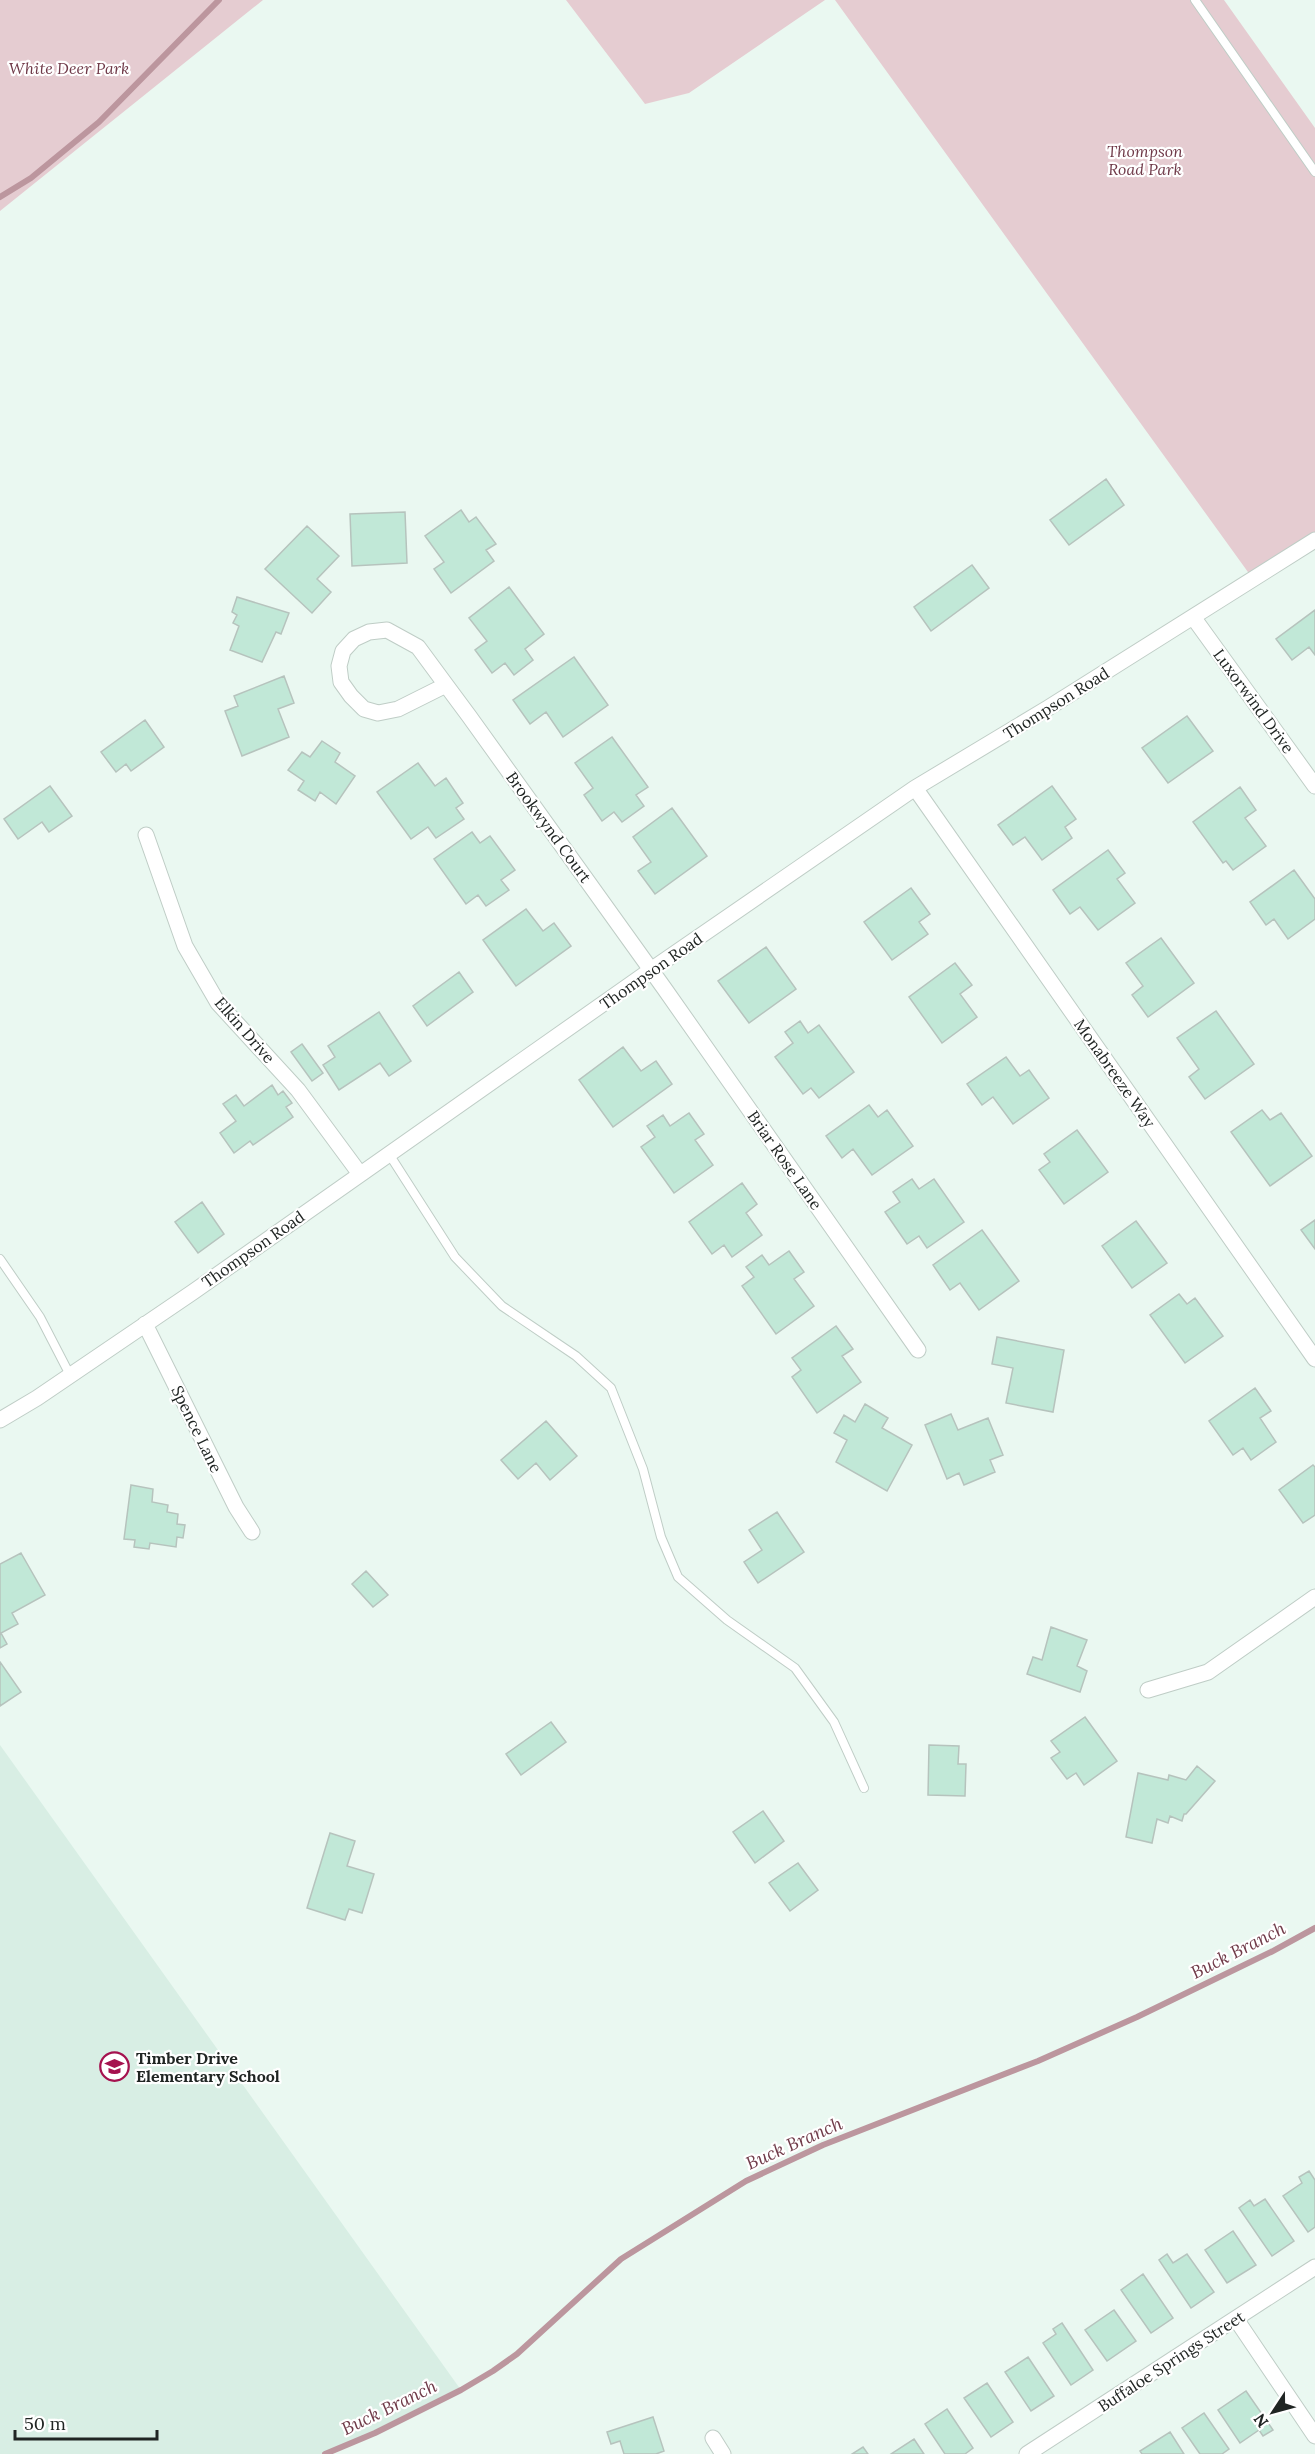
<svg xmlns="http://www.w3.org/2000/svg" width="1315" height="2454" font-family="Lora,serif">
	<rect width="100%" height="100%" fill="#eaf8f1"/>
	<path fill="#d8eee4" d="M0,1745L461,2390L375,2433L325,2454H0Z"/>
	<path fill="#e5ccd1" d="M0,0H263L0,211Z
		M566,0H825L689,93L645,104Z
		M835,0H1224L1315,128V539L1253,579Z"/>
	<g fill="none" stroke-linecap="round" stroke-linejoin="round">
		<path stroke="#bc969e" stroke-width="6" d="M0,197L31,178L99,122L219,0
			M325,2454L375,2433L461,2390L493,2371L517,2354L621,2259L746,2181L823,2145L1038,2061L1137,2017L1271,1952L1315,1928"/>
	</g>
	<path fill="#c1e8d7" stroke="#b6c3bd" stroke-width="1.5" d="M1106,479L1124,505L1069,545L1050,520Z
		M461,510L469,522L476,517L496,544L486,550L494,561L451,593L434,569L444,562L425,536Z
		M405,512L407,563L352,566L350,514Z
		M307,526L339,556L317,579L331,592L312,613L265,569Z
		M972,565L989,588L931,631L914,607Z
		M509,587L544,634L525,649L533,660L514,675L505,663L492,673L475,650L487,641L469,618Z
		M237,597L289,613L281,634L276,632L262,662L230,650L239,626L233,623L237,615L232,612Z
		M1315,610V655L1309,647L1292,660L1276,639Z
		M574,657L608,705L563,737L546,712L530,724L513,700Z
		M284,676L294,703L278,709L289,737L242,756L225,711L238,706L234,696Z
		M1187,716L1213,751L1168,783L1142,748Z
		M145,720L164,747L131,771L126,764L116,772L101,752Z
		M612,737L648,787L636,795L644,806L622,822L614,812L602,821L584,795L593,788L575,763Z
		M322,741L340,753L335,762L355,776L336,804L320,792L315,801L298,790L304,781L288,770L302,752L310,757Z
		M418,763L435,786L446,778L463,803L456,808L464,819L436,838L428,827L411,839L377,792Z
		M50,786L72,816L49,832L42,822L18,839L4,819Z
		M1052,786L1076,819L1065,827L1072,838L1042,860L1025,837L1013,845L998,825Z
		M1240,787L1256,810L1245,818L1266,846L1233,870L1226,861L1223,863L1193,822Z
		M672,808L707,856L655,894L638,871L651,862L633,837Z
		M472,832L480,843L490,836L515,870L501,880L509,890L486,906L478,895L466,904L434,859Z
		M1108,850L1125,873L1117,879L1135,903L1098,930L1080,907L1070,914L1053,890Z
		M1294,870L1315,899V919L1288,939L1274,919L1266,925L1250,902Z
		M911,888L930,914L919,922L928,934L892,960L864,922Z
		M526,909L543,931L554,923L571,946L516,986L483,940Z
		M1161,938L1194,983L1148,1017L1132,995L1143,986L1126,963Z
		M766,947L796,989L749,1023L718,981Z
		M955,963L972,985L960,994L977,1017L942,1043L909,997Z
		M459,972L473,992L427,1026L413,1006Z
		M1216,1011L1254,1064L1205,1099L1189,1077L1199,1069L1177,1038Z
		M379,1012L411,1061L389,1076L380,1063L339,1090L323,1065L335,1057L328,1046Z
		M800,1021L808,1033L819,1025L854,1072L819,1098L811,1088L803,1094L775,1057L793,1043L785,1032Z
		M302,1044L323,1073L312,1081L291,1052Z
		M623,1047L641,1071L656,1061L672,1084L613,1127L579,1080Z
		M1006,1057L1020,1076L1029,1070L1049,1098L1013,1124L993,1097L982,1105L967,1084Z
		M272,1085L278,1095L283,1091L292,1103L286,1107L293,1117L253,1145L250,1141L234,1153L220,1133L236,1121L223,1104L236,1095L244,1106Z
		M869,1105L878,1117L887,1110L913,1146L872,1175L853,1149L842,1158L826,1136Z
		M1262,1110L1270,1120L1281,1113L1312,1156L1270,1186L1231,1132Z
		M689,1113L704,1134L695,1140L713,1165L674,1193L641,1147L655,1137L647,1126L663,1115L670,1126Z
		M1077,1130L1108,1172L1064,1204L1039,1170L1050,1162L1044,1154Z
		M912,1179L919,1189L934,1179L964,1222L927,1248L919,1236L907,1244L885,1212L900,1202L893,1192Z
		M742,1183L757,1204L746,1213L762,1235L732,1257L724,1245L712,1254L689,1222Z
		M202,1202L224,1234L198,1253L175,1222Z
		M1315,1220V1249L1301,1230Z
		M1136,1221L1167,1263L1132,1288L1102,1246Z
		M982,1230L1019,1281L979,1310L960,1283L950,1290L933,1265Z
		M789,1251L804,1272L794,1279L814,1306L776,1334L742,1286L754,1277L746,1267L762,1255L769,1265Z
		M1179,1294L1187,1304L1195,1298L1223,1336L1185,1363L1150,1315Z
		M836,1326L853,1349L842,1356L861,1382L817,1413L792,1377L801,1370L792,1358Z
		M997,1337L1064,1350L1053,1412L1006,1403L1013,1368L992,1364Z
		M1255,1388L1271,1411L1260,1418L1276,1442L1251,1460L1243,1448L1233,1455L1209,1421Z
		M865,1404L888,1418L882,1428L912,1445L887,1491L836,1462L847,1440L834,1433L844,1415L855,1422Z
		M951,1414L958,1430L988,1418L1003,1455L990,1460L995,1472L964,1485L959,1473L947,1479L925,1425Z
		M546,1421L577,1456L550,1480L536,1463L518,1479L501,1460Z
		M1313,1465L1315,1467V1515L1303,1523L1279,1490Z
		M131,1485L153,1489L152,1502L168,1505L167,1512L178,1514L177,1524L185,1525L183,1538L177,1537L176,1547L150,1543L149,1549L134,1547L135,1540L124,1539Z
		M777,1512L804,1552L758,1583L744,1562L762,1550L749,1530Z
		M21,1553L45,1595L12,1613L18,1624L1,1633L7,1644L0,1648V1564Z
		M366,1571L388,1595L373,1607L352,1584Z
		M1051,1627L1087,1640L1077,1666L1087,1671L1080,1692L1027,1674L1033,1657L1042,1660Z
		M0,1662L21,1692L0,1706Z
		M1085,1717L1117,1761L1084,1785L1076,1773L1067,1779L1051,1758L1060,1752L1051,1741Z
		M551,1722L566,1742L521,1775L506,1754Z
		M929,1745L959,1746L958,1764H966L965,1796L928,1795Z
		M1197,1766L1215,1781L1186,1814H1184L1182,1821L1170,1816L1168,1823L1157,1819L1152,1843L1126,1837L1138,1773L1168,1780L1169,1775L1186,1780Z
		M763,1811L784,1841L755,1863L733,1832Z
		M330,1833L355,1841L347,1866L374,1874L362,1913L349,1909L345,1920L307,1908Z
		M798,1863L818,1890L790,1911L769,1883Z
		M1309,2171L1315,2180V2227L1308,2232L1283,2196L1302,2183L1299,2177Z
		M1265,2199L1294,2241L1272,2256L1239,2208L1250,2200L1254,2206Z
		M1233,2231L1256,2265L1227,2283L1205,2250Z
		M1167,2254L1173,2263L1187,2254L1214,2292L1191,2308L1159,2260Z
		M1143,2274L1173,2318L1151,2333L1121,2290Z
		M1114,2310L1136,2341L1107,2361L1085,2330Z
		M1062,2323L1093,2370L1071,2385L1043,2343L1056,2334L1053,2329Z
		M1028,2357L1054,2396L1031,2411L1005,2372Z
		M987,2383L1013,2422L991,2437L964,2398Z
		M1246,2391L1273,2430L1263,2436L1259,2430L1240,2443L1218,2410Z
		M947,2409L973,2448L965,2454H945L925,2424Z
		M1204,2413L1229,2449L1222,2454H1200L1182,2428Z
		M653,2417L664,2451L656,2454H624L620,2441L611,2444L607,2432Z
		M1170,2432L1184,2454H1142L1140,2451Z
		M914,2439L924,2454H891Z
		M863,2447L868,2454H852Z"/>
	<g fill="none" stroke-linecap="round" stroke-linejoin="round">
		<defs>
			<path id="lane" d="M1195,0L1315,172
				M389,1154L455,1257L502,1306L576,1356L611,1388L643,1469L661,1537L678,1577L727,1620L795,1668L834,1722L864,1788
				M0,1259L40,1317L70,1375"/>
			<path id="street" d="M1193,617L1315,786
				M446,685L398,709L378,713L364,709L351,696L341,682L339,666L343,651L354,639L369,632L387,630L418,647L446,685L469,716L664,988L918,1350
				M915,788L1315,1359
				M146,835L185,946L218,1003L298,1090L360,1174
				M145,1324L236,1507L252,1532
				M0,1420L37,1398L193,1292L651,970L915,788L1048,708L1315,540
				M1148,1690L1208,1672L1315,1597
				M1236,2319L1315,2436
				M713,2438L723,2454
				M1027,2454L1315,2267"/>
		</defs>
		<use href="#lane" stroke="#bfcdc6" stroke-width="10"/>
		<use href="#street" stroke="#bfcdc6" stroke-width="17"/>
		<use href="#lane" stroke="#fff" stroke-width="8"/>
		<use href="#street" stroke="#fff" stroke-width="15"/>
	</g>
	<defs>
		<symbol id="school-ring" viewBox="-11 -11 22 22"><circle r="9.5" fill="#fff" stroke="#a5124f" stroke-width="1.5"/><path d="M0-5L7-2L0 1L-7-2ZM-4 1L0 2.5L4 1V4Q0 6-4 4Z" fill="#a5124f"/></symbol>
	</defs>
	<g fill-rule="evenodd">
		<use href="#school-ring" x="98" y="2050" width="33" height="33"/>
	</g>
	<g text-anchor="middle" dominant-baseline="central" stroke-width="4.5" stroke-linejoin="round" paint-order="stroke">
		<g font-size="16" font-style="italic" fill="#6f3948" stroke="#fff">
			<text x="69" y="68">White Deer Park</text>
			<text x="1145" y="151">Thompson<tspan x="1145" dy="18">Road Park</tspan></text>
		</g>
		<g font-size="16" fill="#202523" stroke="#fff">
			<text transform="translate(1254 701) rotate(54)">Luxorwind Drive</text>
			<text transform="translate(1056 703) rotate(-32)">Thompson Road</text>
			<text transform="translate(549 827) rotate(54)">Brookwynd Court</text>
			<text transform="translate(651 971) rotate(-35)">Thompson Road</text>
			<text transform="translate(245 1030) rotate(49)">Elkin Drive</text>
			<text transform="translate(1115 1073) rotate(55)">Monabreeze Way</text>
			<text transform="translate(785 1160) rotate(55)">Briar Rose Lane</text>
			<text transform="translate(253 1249) rotate(-35)">Thompson Road</text>
			<text transform="translate(197 1429) rotate(64)">Spence Lane</text>
			<text transform="translate(1171 2361) rotate(-33)">Buffaloe Springs Street</text>
		</g>
		<g font-size="16" font-weight="bold" fill="#202523" stroke="#fff" text-anchor="start">
			<text x="136" y="2058">Timber Drive<tspan x="136" dy="18">Elementary School</tspan></text>
		</g>
		<g font-size="18" font-style="italic" fill="#703b49" stroke="#fff">
			<text transform="translate(1238 1950) rotate(-27)">Buck Branch</text>
			<text transform="translate(794 2143) rotate(-24)">Buck Branch</text>
			<text transform="translate(389 2407) rotate(-26)">Buck Branch</text>
		</g>
	</g>
	<g transform="translate(1273 2412) rotate(234)" stroke="#ffffff" stroke-width="4.5" paint-order="stroke">
	<path d="M0-4.5L10 22L0 15L-10 22Z" fill="#202523"/>
	<text y="-9" font-size="16" font-weight="bold" text-anchor="middle" fill="#202523">N</text>
	</g>
	<path d="M15 2430v9h142v-9" fill="none" stroke="#202523" stroke-width="3"/>
	<text x="24" y="2430" font-size="18" fill="#202523" stroke="#ffffff" stroke-width="4.5" paint-order="stroke">50 m</text>
</svg>
